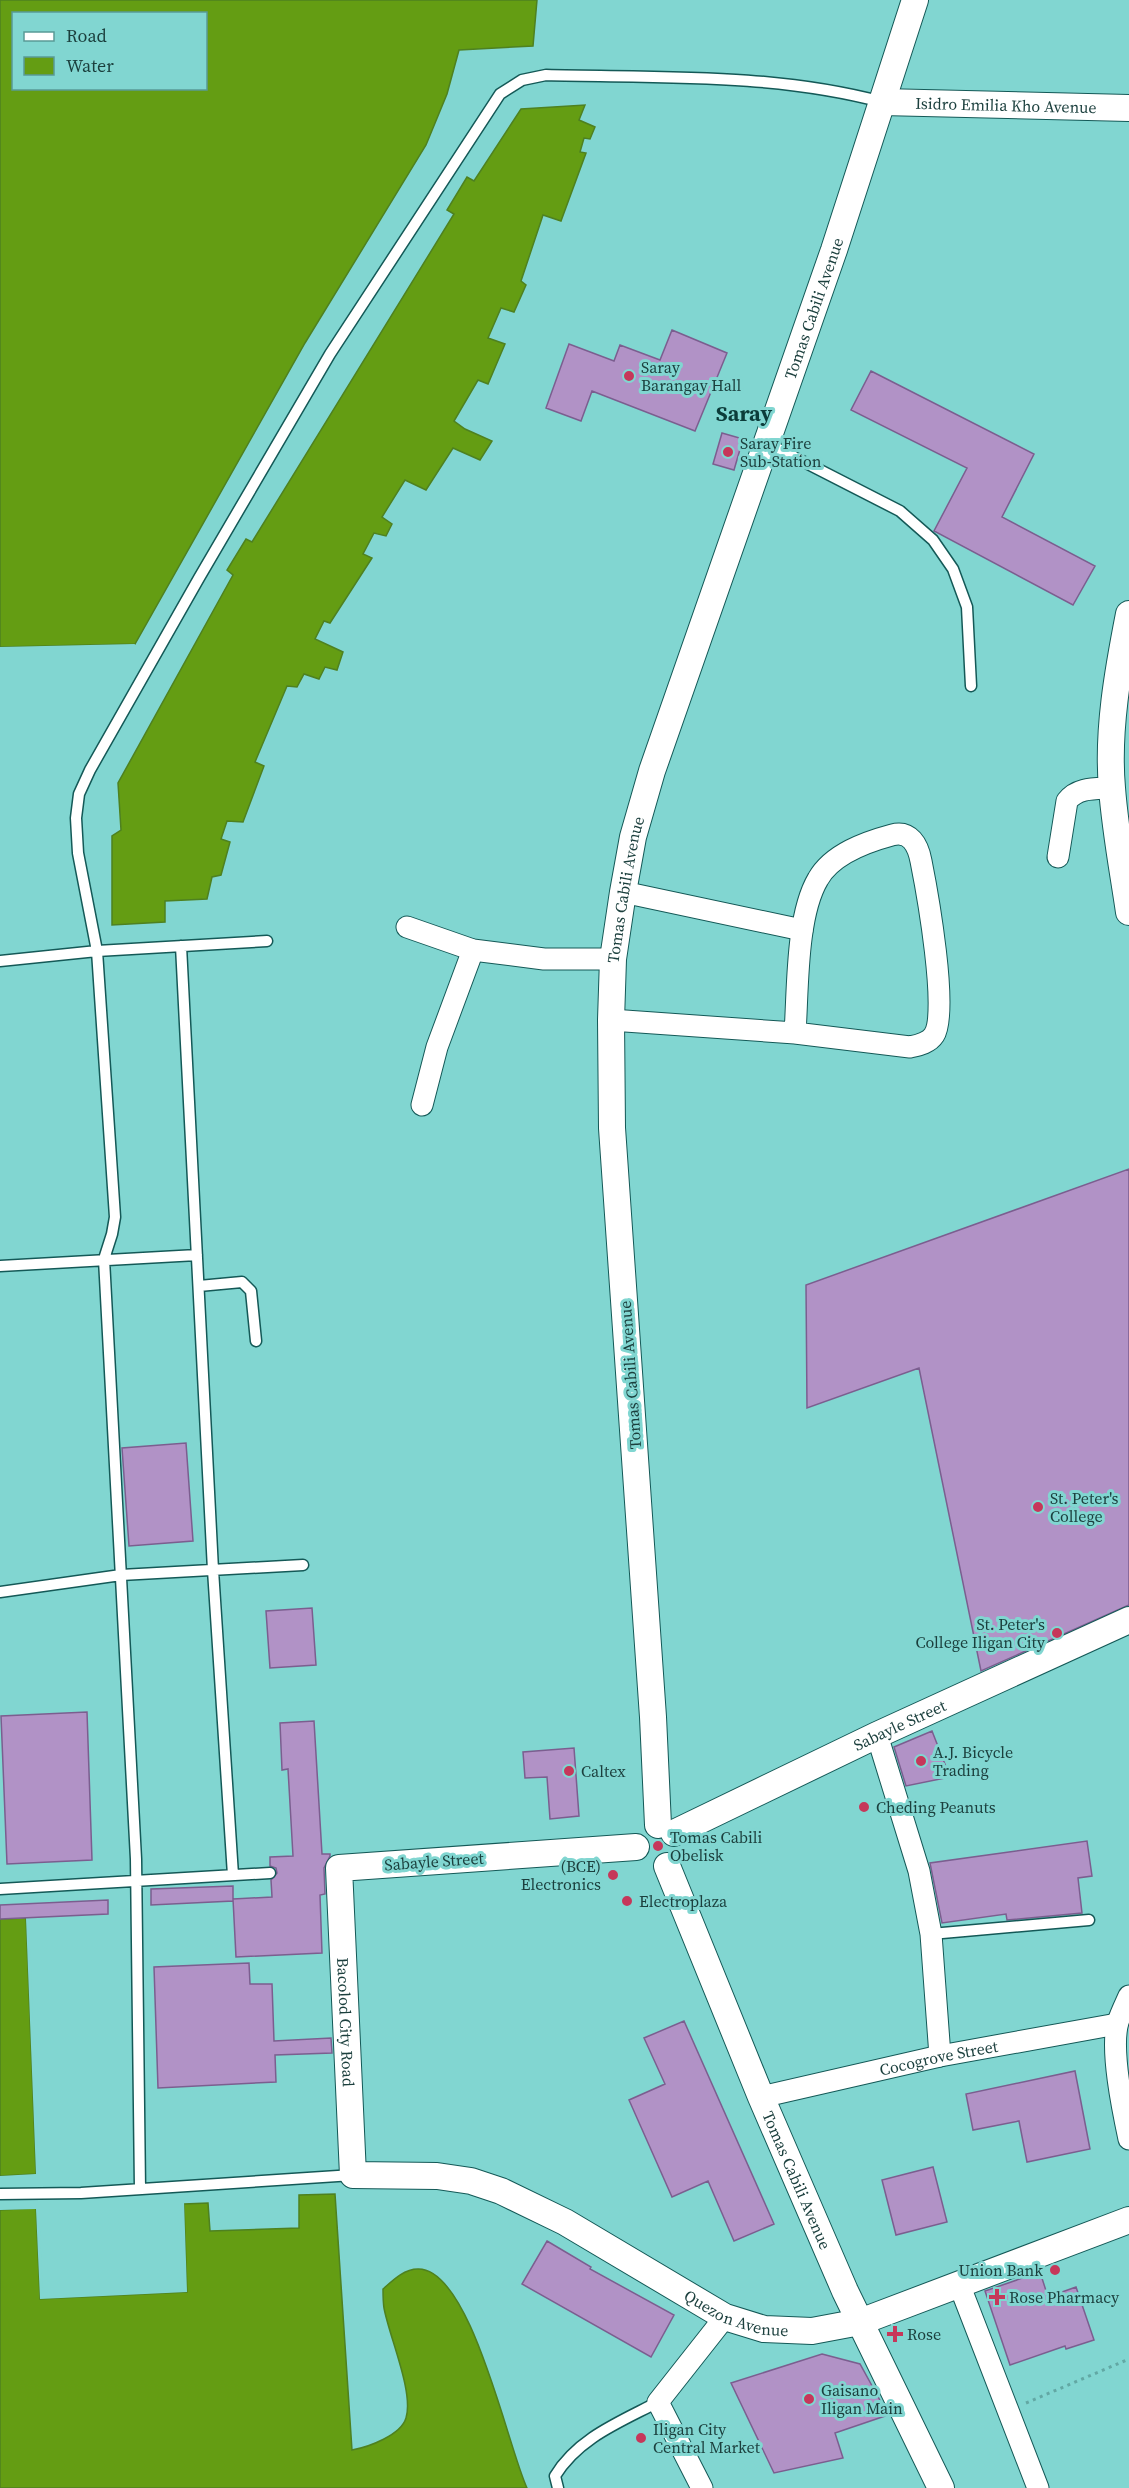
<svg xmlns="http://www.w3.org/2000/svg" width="1129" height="2488" font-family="'Source Serif 4',serif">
	<rect width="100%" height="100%" fill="#81d6d1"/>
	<path fill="#649d13" stroke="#4e8120" stroke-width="1.5" fill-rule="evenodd" d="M0,0H537L533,46L459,50L447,94L426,145L305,343L135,644L0,647ZM14,14H206V88H14Z
		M585,105L579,120L595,127L590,139L584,138L580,152L586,153L561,221L543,215L521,281L526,285L514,312L501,308L488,338L505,344L488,384L478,380L454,421L465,429L492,441L480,460L453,448L426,490L405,480L382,517L392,524L386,536L374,533L363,554L372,558L330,623L324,621L315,639L343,652L337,670L325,667L319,679L304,674L297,687L287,686L255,762L264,766L243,822L227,821L221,839L230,842L221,875L212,877L207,899L165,901V922L112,925V836L121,830L118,783L233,575L227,570L246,539L252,542L454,214L447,210L467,177L474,181L521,109Z
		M26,1918L36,2174L0,2176V1919Z
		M335,2194L352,2450C369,2447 401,2435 406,2418C414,2392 389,2336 384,2308C383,2302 383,2295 383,2289C393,2280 404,2269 418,2269C471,2268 508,2448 527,2488H0V2210L36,2208L40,2299L187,2292L184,2204L208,2203L210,2231L299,2228V2195Z"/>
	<path fill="#81d6d1" d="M135,644L134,647L0,650V647Z
		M0,1916L29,1917L39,2174L36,2177L0,2179V2176L36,2174L26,1918L0,1919Z
		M184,2201L187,2292L40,2299L36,2209L0,2210V2207H39L43,2296L184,2289L181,2204Z"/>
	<path fill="#b192c6" stroke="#7b5e8f" stroke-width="1.5" d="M672,330L727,353L695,431L592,391L581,421L546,408L569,344L614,361L620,345L660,360Z
		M871,371L1034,454L1002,517L1095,566L1073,605L934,531L967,468L851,410Z
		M722,433L743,439L734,470L713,464Z
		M1129,1169V1605L981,1671L919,1368L807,1408L806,1285Z
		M186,1443L193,1541L129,1546L122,1448Z
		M312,1608L316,1665L270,1668L266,1611Z
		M87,1712L92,1860L7,1864L1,1716Z
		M314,1721L322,1854H330V1856L324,1868L325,1894L320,1895L322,1953L236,1957L233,1899V1901L151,1905V1889L233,1886V1899L272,1897L271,1880L277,1873L276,1868L270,1866V1857L293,1856L288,1769L282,1770L280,1723Z
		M932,1731L950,1777L906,1786L894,1747Z
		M574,1748L579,1816L550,1819L547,1777L525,1778L523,1752Z
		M1087,1841L1092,1876L1078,1878L1082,1913L1007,1920L1006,1914L942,1923L930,1863Z
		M108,1900V1914L0,1919V1905Z
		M249,1963L250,1984H272L274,2041L331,2038L332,2053L275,2055L276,2082L158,2088L154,1967Z
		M684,2021L774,2224L734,2241L708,2181L672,2197L629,2100L665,2084L644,2038Z
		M1075,2071L1090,2149L1027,2162L1019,2121L973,2130L966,2094Z
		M933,2167L947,2222L896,2235L882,2180Z
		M547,2241L591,2267L590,2269L674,2315L651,2357L522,2284Z
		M1040,2272L1048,2297L1076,2287L1094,2340L1066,2349L1065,2346L1010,2365L985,2291Z
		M822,2354L860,2364L888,2415L835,2433L843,2458L774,2473L731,2383Z"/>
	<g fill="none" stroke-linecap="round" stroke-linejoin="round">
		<defs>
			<path id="service" d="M767,443L900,511L933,540L953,569L967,607L971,686
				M181,946L213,1570L233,1875
				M0,961L97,951L267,941
				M0,1266L197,1255
				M199,1286L242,1282L251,1291L256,1341
				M0,1592L121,1575L303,1565
				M0,1889L270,1873
				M931,1934L1089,1920
				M140,2189L136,1859L104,1259L112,1234L115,1217L97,951L78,853L76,818L79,794L90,770L199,578L330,354L500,94L522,80L546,75C659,78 773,73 882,102
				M0,2194L81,2193L353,2175
				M558,2488L555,2476C578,2438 620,2422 658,2402"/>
			<g id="minor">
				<path d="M1058,857L1067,801C1078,787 1095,789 1112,788"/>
				<path d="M623,892L802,930"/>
				<path d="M407,927L473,950L544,959H613"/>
				<path d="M611,1020L795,1033L910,1047C919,1045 929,1043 934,1035C949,1013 927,891 921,861C918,845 910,830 892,835C866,842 832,854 818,879C796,916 798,990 795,1033"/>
				<path d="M422,1105L437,1047L473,950"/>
				<path d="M877,1735L919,1871L931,1934L940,2056"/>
				<path d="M1129,1996C1125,2005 1121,2013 1118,2022C1110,2049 1123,2111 1129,2139"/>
				<path id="s1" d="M761,2097L940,2056L1117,2024"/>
				<path d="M959,2284L1038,2488"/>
				<path d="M702,2488L658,2402L725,2317"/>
			</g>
			<g id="tertiary">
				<path id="s2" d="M882,102L1129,108"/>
				<path d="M1129,614C1118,670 1107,731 1112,788C1115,829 1123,871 1129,912"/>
				<path id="s3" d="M658,1825L653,1717L612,1128L611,1020L613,959L623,892L633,837L652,771L834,250L915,0"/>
				<path id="s4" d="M674,1833L877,1735L1129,1620"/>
				<path id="s5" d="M636,1847L339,1868L353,2175L437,2176L471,2181L501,2191L565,2222L725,2317L764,2329L812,2331L860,2322L1129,2220"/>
				<path id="s6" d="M667,1866L761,2097L845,2291L941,2488"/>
			</g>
		</defs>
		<use href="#service" stroke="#145957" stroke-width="13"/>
		<use href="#minor" stroke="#145957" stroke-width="23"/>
		<use href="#tertiary" stroke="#145957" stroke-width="28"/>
		<path stroke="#62a8a4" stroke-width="3" stroke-dasharray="3 4.5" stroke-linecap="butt" d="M1026,2403L1129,2359"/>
		<use href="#service" stroke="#fff" stroke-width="10"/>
		<use href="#minor" stroke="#fff" stroke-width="21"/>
		<use href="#tertiary" stroke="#fff" stroke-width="26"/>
	</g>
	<g fill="#c6375a" stroke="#81d6d1" stroke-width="2">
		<circle cx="629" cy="376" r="6"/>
		<circle cx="728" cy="452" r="6"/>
		<circle cx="1038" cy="1507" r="6"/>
		<circle cx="1057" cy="1633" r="6"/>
		<circle cx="921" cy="1761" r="6"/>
		<circle cx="569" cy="1771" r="6"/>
		<circle cx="864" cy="1807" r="6"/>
		<circle cx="658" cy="1846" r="6"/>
		<circle cx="613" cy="1875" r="6"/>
		<circle cx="627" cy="1901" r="6"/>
		<circle cx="1055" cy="2270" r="6"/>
		<path d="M994 2288h6v6h6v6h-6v6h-6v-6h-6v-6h6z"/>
		<path d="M892 2325h6v6h6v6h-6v6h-6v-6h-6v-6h6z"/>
		<circle cx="809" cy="2399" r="6"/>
		<circle cx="641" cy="2438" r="6"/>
	</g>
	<g text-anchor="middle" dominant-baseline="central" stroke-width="6" stroke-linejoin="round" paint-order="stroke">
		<g font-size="16" fill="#1b3f3d" stroke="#81d6d1">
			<text stroke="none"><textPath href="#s2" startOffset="124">Isidro Emilia Kho Avenue</textPath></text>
			<text stroke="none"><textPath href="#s3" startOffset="1550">Tomas Cabili Avenue</textPath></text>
			<text stroke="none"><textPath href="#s3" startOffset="938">Tomas Cabili Avenue</textPath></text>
			<text transform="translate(630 1375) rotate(-94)">Tomas Cabili Avenue</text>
			<text stroke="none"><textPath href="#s4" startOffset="250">Sabayle Street</textPath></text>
			<text transform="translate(434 1861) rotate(-4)">Sabayle Street</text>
			<text stroke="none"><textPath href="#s5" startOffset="452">Bacolod City Road</textPath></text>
			<text stroke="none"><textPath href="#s1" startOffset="182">Cocogrove Street</textPath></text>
			<text stroke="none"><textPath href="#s6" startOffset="340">Tomas Cabili Avenue</textPath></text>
			<text stroke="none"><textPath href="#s5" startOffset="1022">Quezon Avenue</textPath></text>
		</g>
		<g font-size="16" fill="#1b3f3d" stroke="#81d6d1" text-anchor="start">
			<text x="641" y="367">Saray<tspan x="641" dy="18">Barangay Hall</tspan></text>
			<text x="740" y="443">Saray Fire<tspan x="740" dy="18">Sub-Station</tspan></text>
			<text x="1050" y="1498">St. Peter's<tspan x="1050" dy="18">College</tspan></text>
			<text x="1045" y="1624" text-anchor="end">St. Peter's<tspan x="1045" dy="18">College Iligan City</tspan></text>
			<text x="933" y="1752">A.J. Bicycle<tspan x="933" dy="18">Trading</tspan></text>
			<text x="581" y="1771">Caltex</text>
			<text x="876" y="1807">Cheding Peanuts</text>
			<text x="670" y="1837">Tomas Cabili<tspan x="670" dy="18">Obelisk</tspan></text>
			<text x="601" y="1866" text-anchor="end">(BCE)<tspan x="601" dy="18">Electronics</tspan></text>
			<text x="639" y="1901">Electroplaza</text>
			<text x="1043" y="2270" text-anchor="end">Union Bank</text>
			<text x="1009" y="2297">Rose Pharmacy</text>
			<text x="907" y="2334">Rose</text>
			<text x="821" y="2390">Gaisano<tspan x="821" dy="18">Iligan Main</tspan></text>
			<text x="653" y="2429">Iligan City<tspan x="653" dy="18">Central Market</tspan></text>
		</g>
		<g font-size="22" font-weight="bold" fill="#0c3c3a" stroke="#81d6d1">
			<text x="744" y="413">Saray</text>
		</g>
	</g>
	<rect x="12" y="12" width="195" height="78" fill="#81d6d1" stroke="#589a96" stroke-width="1.5"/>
	<rect x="24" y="32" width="30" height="9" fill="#ffffff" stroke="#589a96" stroke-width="1.5"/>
	<text x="66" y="42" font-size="18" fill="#1b3f3d">Road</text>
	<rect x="24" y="57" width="30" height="18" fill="#649d13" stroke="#589a96" stroke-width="1.5"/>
	<text x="66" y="72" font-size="18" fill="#1b3f3d">Water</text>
</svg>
